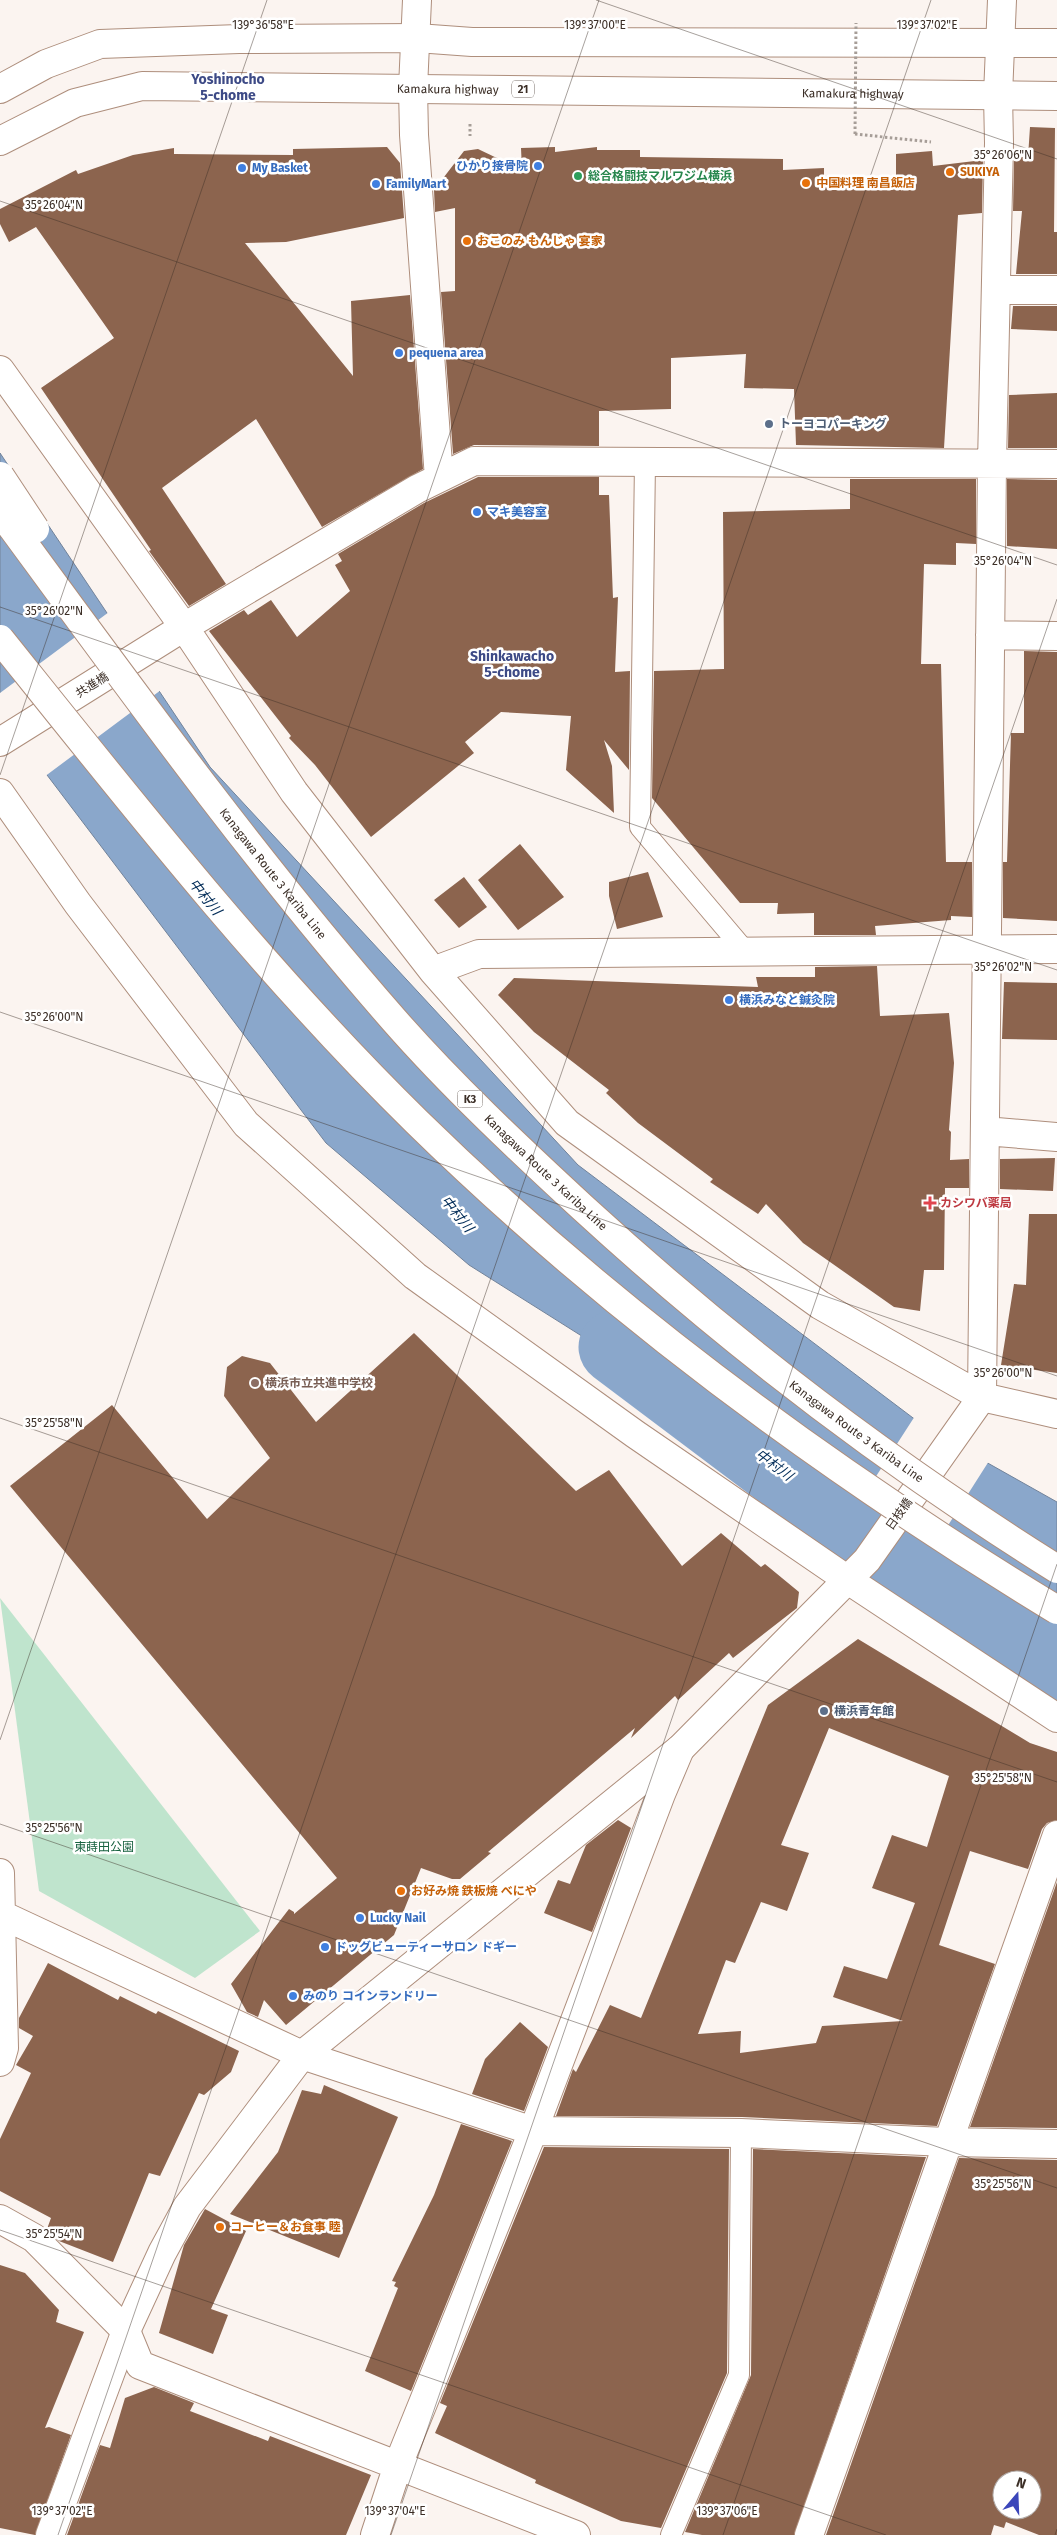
<svg xmlns="http://www.w3.org/2000/svg" width="1057" height="2535" font-family="'Fira Sans','Noto Sans JP',sans-serif">
	<rect width="100%" height="100%" fill="#fbf4f0"/>
	<path fill="#bfe4cd" d="M0,1598L260,1931L195,1978L39,1891Z"/>
	<path fill="#8aa7cb" stroke="#72839a" d="M0,453L210,767L578,1165L929,1430L1057,1502V1640L1006,1609L769,1454L469,1265L326,1143L0,713Z"/>
	<path fill="#fbf4f0" d="M109,612L161,690L44,777L0,717V693Z
		M915,1416L930,1428L989,1461L926,1560L853,1512Z"/>
	<g fill="none" stroke-linecap="round" stroke-linejoin="round">
		<path stroke="#8aa7cb" stroke-width="75" d="M616,1347L858,1529L1057,1664"/>
	</g>
	<path fill="#8c644e" fill-rule="evenodd" d="M1030,127L1055,128L1054,232H1057V274H1016L1022,211H1013L1014,157H1028Z
		M387,147L400,163L404,218L286,242L245,243L353,376L351,301L410,295L423,469L322,527L256,419L162,488L226,584L189,606L149,551L151,550L41,388L114,338L36,227L9,242L0,224V209L76,170L78,174L133,155L174,148V154L293,155V149Z
		M555,147V152L597,147V150H640V157L783,159V170L824,168V181L896,179V154L932,151L933,166L983,160L982,213L958,215L944,448L796,445L794,389L744,388L746,354L671,358V409L599,411V446L474,445L453,454L441,292L455,291V208L435,212L434,190L464,151L478,149L522,170L521,148Z
		M1013,306H1057V331L1011,329Z
		M1057,393V448H1008L1009,395Z
		M478,477H599V495H609L613,598L618,597L615,672L630,671L629,770L604,740L612,766L614,813L566,770L571,716L501,712L465,742L474,753L371,837L315,765L289,738L291,736L209,631L244,610L248,615L271,600L297,637L350,591L335,565L342,561L338,554L424,503Z
		M850,479H976V544L956,543V565L924,564L921,664H941L946,862H972V917L951,916V920L875,926L876,935H814V913L777,914L778,903H740L652,798L654,671L724,669L723,512L850,509Z
		M1007,479L1057,480V549L1007,546Z
		M1024,651L1057,652V921L1003,918V862H1007L1011,733H1024Z
		M520,844L564,897L518,930L478,880Z
		M648,872L663,917L617,929L609,896V882Z
		M464,877L487,907L459,928L434,900Z
		M877,966L880,1016L949,1013L954,1063L949,1130L951,1132L950,1160L969,1159V1188H945L944,1270H924L920,1311L894,1307L803,1243L766,1204L758,1214L710,1182L713,1179L638,1123L606,1093L609,1090L534,1032L498,995L514,978L758,987L756,977H815V967Z
		M1004,982L1057,983V1040L1002,1039Z
		M1055,1158L1053,1191L1000,1189V1159Z
		M1029,1214H1057V1373L1001,1365L1014,1284L1026,1285Z
		M414,1333L576,1491L609,1470L682,1566L721,1533L761,1567L765,1564L799,1592L797,1608L733,1658L729,1653L678,1700L675,1696L631,1738L635,1728L488,1852L491,1853L460,1879H452L421,1868L394,1935L286,2025L264,2000L258,2017L247,2012L231,1984L289,1909L294,1912V1914L337,1878L10,1486L112,1405L207,1519L270,1458L224,1396L227,1367L242,1356L270,1363L316,1422Z
		M858,1639L1030,1743L1057,1752V1820L1047,1823L1042,1829L1028,1869L970,1851L939,1945L995,1964L937,2126L742,2117L556,2116L573,2069L576,2072L610,2005L641,2018L768,1705ZM829,1728L949,1776L927,1847L892,1835L872,1888L915,1903L887,1979L844,1966L833,1997L903,2021L822,2026L816,2043L740,2053L741,2031L698,2034L726,1960L735,1963L761,1902L787,1911L809,1853L781,1845Z
		M618,1820L631,1828L592,1932L544,1913L558,1880L570,1884L586,1845Z
		M1057,1882V2128L970,2127Z
		M48,1963L118,2000L120,1996L156,2014L158,2011L239,2051L231,2072L204,2095L199,2093L160,2176L149,2173L113,2262L59,2241L47,2229L51,2218L0,2191V2139L31,2073L16,2065L33,2036L19,2028V2018Z
		M520,2022L548,2047L524,2111L472,2094L485,2059Z
		M324,2085L398,2117L339,2258L230,2214L278,2152L302,2090L321,2094Z
		M461,2124L512,2141L411,2391L365,2371L398,2288L394,2286L396,2282L392,2281L434,2195Z
		M544,2147L729,2149L727,2373L661,2528L621,2521L535,2483L536,2480L435,2433L447,2406L440,2403Z
		M753,2149L926,2157L794,2535H702L685,2532L751,2375Z
		M959,2158L1057,2160V2535H1039L1006,2522L1004,2528L994,2525L991,2535H826ZM1002,2480H1032V2510H1002Z
		M205,2209L246,2231L211,2309L228,2315L213,2354L159,2333L184,2245Z
		M0,2265L25,2273L59,2310L56,2322L84,2332L45,2428L49,2427L71,2435L35,2535L0,2528Z
		M154,2387L194,2403L190,2411L268,2441L270,2436L371,2475L346,2535H67L100,2445L110,2448L125,2398Z"/>
	<g fill="none" stroke-linecap="round" stroke-linejoin="round">
		<defs>
			<path id="lane" d="M645,462L640,827L745,951
				M671,2535L739,2375L741,2133"/>
			<path id="street" d="M417,0L413,88L414,135L439,478
				M996,290H1057
				M0,370L184,627L294,792L433,971L567,1123L820,1305L982,1397L1057,1414
				M990,635L1057,636
				M0,742L184,627L417,489L474,461L1057,464
				M0,793L78,904L246,1124L415,1276L635,1434L848,1580L1057,1718
				M433,971L479,954L1057,949
				M985,1131L1057,1137
				M982,1397L992,464L999,143L998,95L1002,0
				M0,1873L4,2048L0,2062
				M2,1915L302,2055L533,2131L741,2133L947,2142L1057,2144
				M0,2219L34,2238L126,2331L140,2365L576,2535
				M375,2535L398,2465L533,2131L661,1794L680,1749
				M809,2535L1057,1835"/>
			<path id="secondary" d="M50,2535L126,2331L162,2253L187,2207L302,2055L680,1749L867,1560L982,1397"/>
			<g id="primary">
				<path d="M0,89L46,64L100,44L239,39L417,38L472,42L1057,43"/>
				<path id="s1" d="M0,141L75,103L142,86L1057,96"/>
			</g>
		</defs>
		<use href="#lane" stroke="#ae8e7c" stroke-width="22"/>
		<use href="#street" stroke="#ae8e7c" stroke-width="30"/>
		<use href="#secondary" stroke="#ae8e7c" stroke-width="30"/>
		<use href="#primary" stroke="#ae8e7c" stroke-width="30"/>
		<path stroke="#a69d97" stroke-width="3" stroke-dasharray="2.5 2.5" stroke-linecap="butt" d="M470,124V136
			M855,134L931,142"/>
		<use href="#lane" stroke="#fff" stroke-width="20"/>
		<use href="#street" stroke="#fff" stroke-width="28"/>
		<use href="#secondary" stroke="#fff" stroke-width="28"/>
		<use href="#primary" stroke="#fff" stroke-width="28"/>
		<defs>
			<g id="highway-bridge">
				<path d="M0,476L35,529"/>
				<path id="s2" d="M0,511C127,684 252,858 394,1020C452,1086 517,1147 582,1207C729,1342 888,1463 1057,1569"/>
				<path d="M0,639C133,805 265,973 417,1122C607,1308 830,1472 1057,1610"/>
			</g>
		</defs>
		<use href="#highway-bridge" stroke="#ae8e7c" stroke-width="30" stroke-linecap="butt"/>
		<path stroke="#a69d97" stroke-width="3" stroke-dasharray="2.5 2.5" stroke-linecap="butt" d="M855,134L856,23"/>
		<use href="#highway-bridge" stroke="#fff" stroke-width="28"/>
	</g>
	<path fill="none" stroke="#3b2e26" stroke-width="1" stroke-opacity="0.45" d="M596,0L1057,159M0,201L1057,565M0,607L1057,970M0,775L267,0M0,1012L1057,1376M0,1418L1057,1782M0,1740L599,0M0,1824L1057,2188M0,2230L886,2535M58,2535L931,0M391,2535L1057,599M723,2535L1057,1564M1055,2535L1057,2529"/>
	<g fill="#3f7fe0" stroke="#fff" stroke-width="2">
		<circle cx="538" cy="166" r="5"/>
		<circle cx="242" cy="168" r="5"/>
		<circle cx="376" cy="184" r="5"/>
		<circle cx="399" cy="353" r="5"/>
		<circle cx="477" cy="512" r="5"/>
		<circle cx="729" cy="1000" r="5"/>
		<circle cx="360" cy="1918" r="5"/>
		<circle cx="325" cy="1947" r="5"/>
		<circle cx="293" cy="1996" r="5"/>
	</g>
	<g fill="#e8710a" stroke="#fff" stroke-width="2">
		<circle cx="950" cy="172" r="5"/>
		<circle cx="806" cy="183" r="5"/>
		<circle cx="467" cy="241" r="5"/>
		<circle cx="401" cy="1891" r="5"/>
		<circle cx="220" cy="2227" r="5"/>
	</g>
	<circle fill="#2e9e5b" stroke="#fff" stroke-width="2" cx="578" cy="176" r="5"/>
	<g fill="#5c6f8a" stroke="#fff" stroke-width="2">
		<circle cx="769" cy="424" r="5"/>
		<circle cx="824" cy="1711" r="5"/>
	</g>
	<path fill="#e0444e" stroke="#fff" stroke-width="2" d="M927.5 1195.5h5v5h5v5h-5v5h-5v-5h-5v-5h5z"/>
	<circle fill="#8d6e63" stroke="#fff" stroke-width="2" cx="255" cy="1383" r="5"/>
	<g text-anchor="middle" dominant-baseline="central" stroke-width="5" stroke-linejoin="round" paint-order="stroke">
		<g fill="#fff" stroke="#766d67" stroke-width="1">
			<rect x="512" y="80.5" width="22" height="17" rx="4"/>
			<rect x="457.5" y="1090.5" width="25" height="17" rx="4"/>
		</g>
		<g font-size="11" font-weight="bold" fill="#3b2e26">
			<text x="523" y="89">21</text>
			<text x="470" y="1099">K3</text>
		</g>
		<g font-size="12" fill="#3b2e26" stroke="#fff">
			<text stroke="none"><textPath href="#s1" startOffset="459">Kamakura highway</textPath></text>
			<text stroke="none"><textPath href="#s1" startOffset="864">Kamakura highway</textPath></text>
			<text transform="translate(92 685) rotate(-32)">共進橋</text>
			<text stroke="none"><textPath href="#s2" startOffset="454">Kanagawa Route 3 Kariba Line</textPath></text>
			<text stroke="none"><textPath href="#s2" startOffset="859">Kanagawa Route 3 Kariba Line</textPath></text>
			<text stroke="none"><textPath href="#s2" startOffset="1264">Kanagawa Route 3 Kariba Line</textPath></text>
			<text transform="translate(899 1514) rotate(-55)">日枝橋</text>
		</g>
		<g font-size="12" font-weight="bold" fill="#366cbe" stroke="#fff" text-anchor="start">
			<text x="528" y="166" text-anchor="end">ひかり接骨院</text>
			<text x="252" y="168">My Basket</text>
			<text x="386" y="184">FamilyMart</text>
			<text x="409" y="353">pequena area</text>
			<text x="487" y="512">マキ美容室</text>
			<text x="739" y="1000">横浜みなと鍼灸院</text>
			<text x="370" y="1918">Lucky Nail</text>
			<text x="335" y="1947">ドッグビューティーサロン ドギー</text>
			<text x="303" y="1996">みのり コインランドリー</text>
		</g>
		<g font-size="12" font-weight="bold" fill="#c56008" stroke="#fff" text-anchor="start">
			<text x="960" y="172">SUKIYA</text>
			<text x="816" y="183">中国料理 南昌飯店</text>
			<text x="477" y="241">おこのみ もんじゃ 宴家</text>
			<text x="411" y="1891">お好み焼 鉄板焼 べにや</text>
			<text x="230" y="2227">コーヒー＆お食事 睦</text>
		</g>
		<g font-size="12" font-weight="bold" fill="#27864d" stroke="#fff" text-anchor="start">
			<text x="588" y="176">総合格闘技マルワジム横浜</text>
		</g>
		<g font-size="12" font-weight="bold" fill="#4e5e75" stroke="#fff" text-anchor="start">
			<text x="779" y="424">トーヨコパーキング</text>
			<text x="834" y="1711">横浜青年館</text>
		</g>
		<g font-size="12" font-weight="bold" fill="#be3a42" stroke="#fff" text-anchor="start">
			<text x="940" y="1203">カシワバ薬局</text>
		</g>
		<g font-size="12" font-weight="bold" fill="#785e54" stroke="#fff" text-anchor="start">
			<text x="265" y="1383">横浜市立共進中学校</text>
		</g>
		<g font-size="12" fill="#186240" stroke="#fff">
			<text x="104" y="1847">東蒔田公園</text>
		</g>
		<g font-size="14" font-weight="bold" fill="#3d4a86" stroke="#fff">
			<text x="228" y="79">Yoshinocho<tspan x="228" dy="16">5-chome</tspan></text>
			<text x="512" y="656">Shinkawacho<tspan x="512" dy="16">5-chome</tspan></text>
		</g>
		<g font-size="14" font-style="italic" fill="#002b57" stroke="#fff">
			<text transform="translate(205 897) rotate(51)">中村川</text>
			<text transform="translate(457 1214) rotate(51)">中村川</text>
			<text transform="translate(774 1465) rotate(37)">中村川</text>
		</g>
	</g>
	<g font-size="12" text-anchor="middle" fill="#3b2e26" stroke="#fff" stroke-width="5" stroke-linejoin="round" paint-order="stroke">
		<text x="263" y="29">139°36'58"E</text>
		<text x="595" y="29">139°37'00"E</text>
		<text x="927" y="29">139°37'02"E</text>
		<text x="1003" y="159">35°26'06"N</text>
		<text x="54" y="209">35°26'04"N</text>
		<text x="1003" y="565">35°26'04"N</text>
		<text x="54" y="615">35°26'02"N</text>
		<text x="1003" y="971">35°26'02"N</text>
		<text x="54" y="1021">35°26'00"N</text>
		<text x="1003" y="1377">35°26'00"N</text>
		<text x="54" y="1427">35°25'58"N</text>
		<text x="1003" y="1782">35°25'58"N</text>
		<text x="54" y="1832">35°25'56"N</text>
		<text x="1003" y="2188">35°25'56"N</text>
		<text x="54" y="2238">35°25'54"N</text>
		<text x="62" y="2515">139°37'02"E</text>
		<text x="395" y="2515">139°37'04"E</text>
		<text x="727" y="2515">139°37'06"E</text>
	</g>
	<g transform="translate(1017 2495) rotate(19)"><circle r="24" fill="#ffffff" stroke="#b1aba8"/>
	<path d="M0-4L9 19L0 12L-9 19Z" fill="#3b46ba"/>
	<text y="-8" font-size="14" font-weight="bold" text-anchor="middle" fill="#3b2e26">N</text>
	</g>
</svg>
